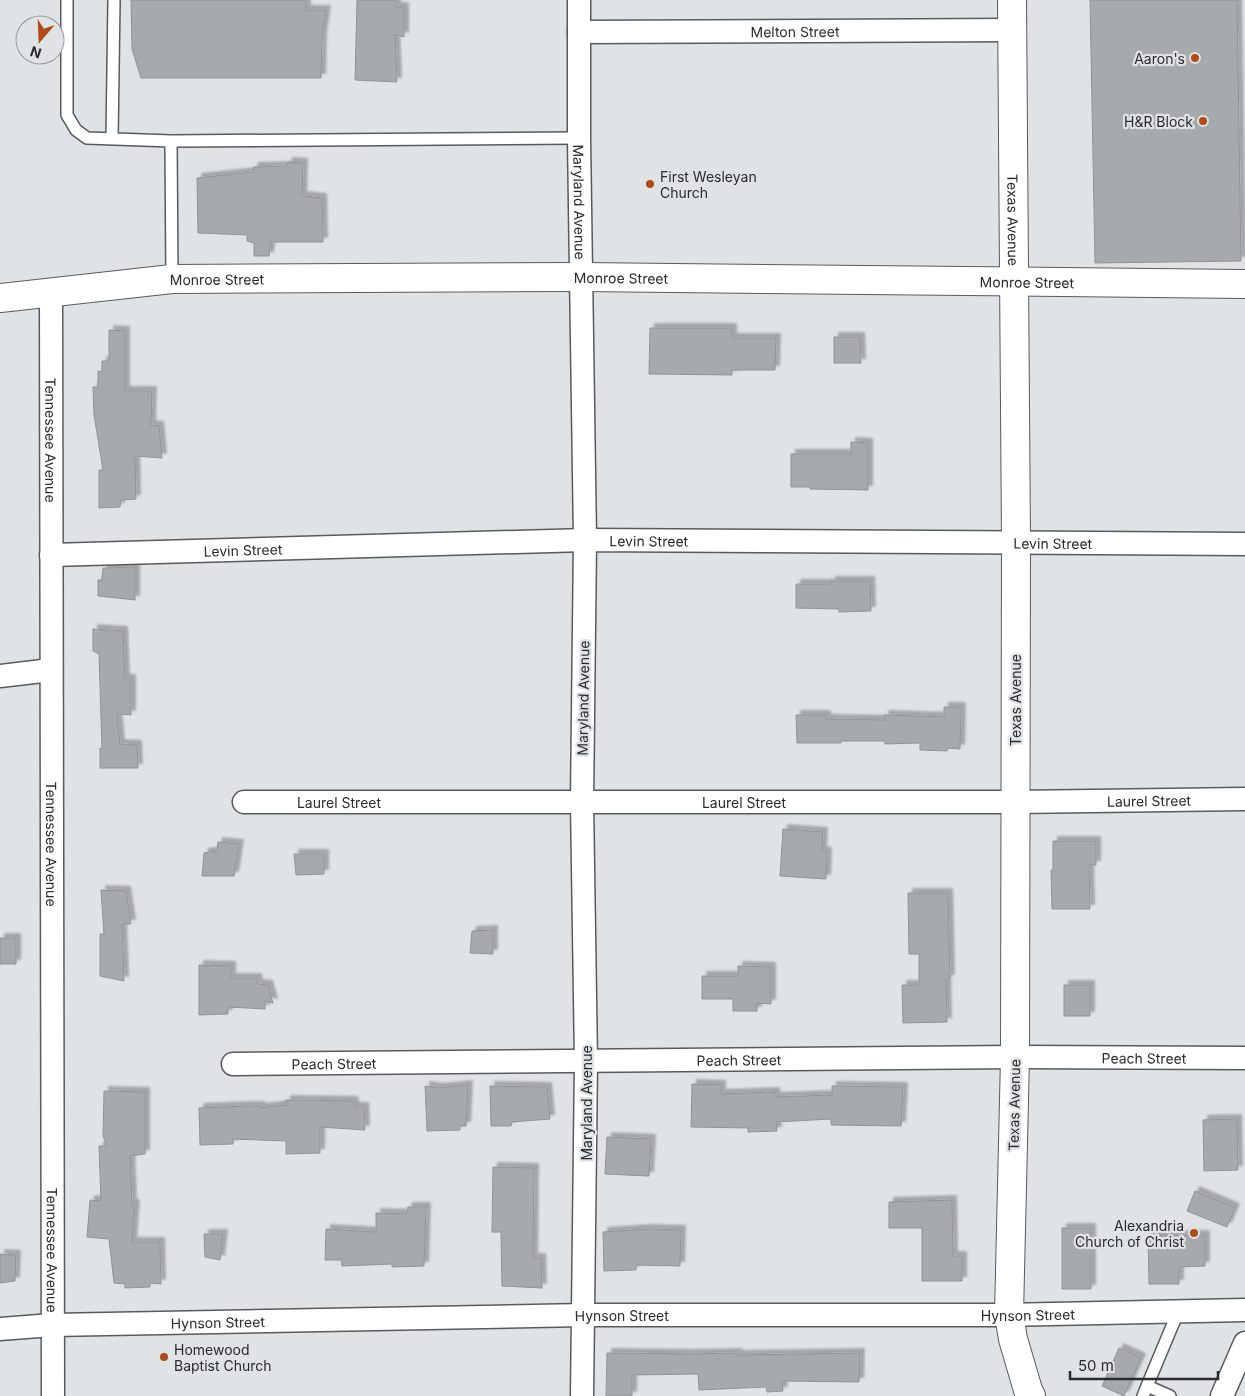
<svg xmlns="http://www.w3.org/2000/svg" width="1245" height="1396" font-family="Inter,sans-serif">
	<defs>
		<filter id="shadow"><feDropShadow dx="4.5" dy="-4.5" stdDeviation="1" flood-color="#0004"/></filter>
	</defs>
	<rect width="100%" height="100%" fill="#dfe3e5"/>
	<path fill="#a6aaac" stroke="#919496" filter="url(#shadow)" d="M131,0H306V10H326L322,36L321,78H141L132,49Z
		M357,0H396V7H404V37L395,35L397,82L355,80Z
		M1090,0H1237L1241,261L1095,263Z
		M288,162L303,163L302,196L322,198L323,242H271L269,256H254V243L247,241V235L198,233L197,178L253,172L254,167L287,166Z
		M650,328H732V338H776L775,370H732V375L649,374Z
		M109,330L125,331V391H152L151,425L159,426L162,458L135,456L136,499L121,500L120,507L99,508V470H103L94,415L93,387H98V371L102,372V361H109Z
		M834,337H860L861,363H834Z
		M851,442L868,443V490L810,489V487H791V454H851Z
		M135,567V600L98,596V580H102L103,568Z
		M831,581H870L871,611L839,612V609L796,608V584H831Z
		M93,629L123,631L125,679H131V715L117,714L120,744L137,745L138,768H100V748L102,749L99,654L93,651Z
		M944,707H961L960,749L948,748L947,751L920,750V743L885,744V741H841V743H797L796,715H826V719L885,720L884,715L944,717Z
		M783,829L823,832L822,851L827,852L826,879L780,876Z
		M1053,841H1096V865H1089L1090,909H1052L1051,870H1053Z
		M218,842L239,844L234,876H202L204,853L217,851Z
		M294,854H324V874L296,875Z
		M101,890L126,891L131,924H122L124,981L100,976V934H104Z
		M908,893H948L950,979H946L947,1022L903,1023L902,985H919V954H909Z
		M493,930V954L470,953L472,931Z
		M0,938H16V964H0Z
		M199,965L231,966V978H257L258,984L268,985L273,1003L265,1001V1009L228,1007V1014L199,1015Z
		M738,966L771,967V1004L757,1003V1011H733V999H702V976H738Z
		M1064,985H1090V1016H1064Z
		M692,1084L721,1085V1094L775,1092V1097L832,1095V1086L903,1087L901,1126L831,1125V1119L776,1122L777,1131L748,1132V1128L691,1127Z
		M468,1085L466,1126H460V1130L427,1131L425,1086L439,1088Z
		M490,1086L547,1087L550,1119L512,1122L511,1126H491Z
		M104,1091L145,1092V1154L130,1156L132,1204H135L132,1242H160L161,1284L150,1283V1287L125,1288V1284L114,1283L109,1239L87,1237L90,1200L101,1201L99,1146H107L103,1136Z
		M286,1100L353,1101L355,1107H364L365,1130L320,1127V1153L286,1154V1141L233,1139V1144L200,1145L199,1108L247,1106H260V1108L286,1105Z
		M1237,1119L1238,1170L1204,1171L1203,1120Z
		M607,1137L651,1139L649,1176L605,1174Z
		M493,1167L534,1168L533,1258H541L542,1288L502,1286L501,1232H492Z
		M1195,1191L1235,1208L1227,1227L1187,1211Z
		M952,1200L953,1256H962V1281H922V1228H889V1202Z
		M408,1207H426L424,1266L392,1267V1264L342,1266L341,1260H325L326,1229L376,1232V1213L406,1214Z
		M1062,1228H1091V1289H1062Z
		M648,1229L681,1230L680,1266L636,1265V1270L604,1271L603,1232Z
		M204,1234H223L220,1260L205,1257Z
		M1205,1235V1266L1179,1267V1284H1149L1148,1236Z
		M0,1254L16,1255L15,1281L0,1283Z
		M1119,1348L1141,1358L1124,1396L1102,1386Z
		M607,1353L692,1354L737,1353V1355L860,1353L859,1382L782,1381L783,1391L767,1392L766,1387L699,1390L698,1374L632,1375V1396H606Z"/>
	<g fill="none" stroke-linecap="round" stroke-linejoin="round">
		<defs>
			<path id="service" d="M67,0V115L76,130L87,138L171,141
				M112,139L114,0
				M172,279L171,141L579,138
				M1147,1386L1178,1312
				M1143,1396L1147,1386L1170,1396"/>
			<g id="minor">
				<path id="s1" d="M579,0V138L585,540L582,802L586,1061L582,1396"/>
				<path id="s2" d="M579,32L1012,30"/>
				<path id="s3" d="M51,292L53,1396"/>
				<path id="s4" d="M51,555L585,540L1245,544"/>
				<path d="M0,676L51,670"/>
				<path id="s5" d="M244,802H1015L1245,799"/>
				<path id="s6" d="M233,1064L1015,1057L1245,1058"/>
				<path id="s7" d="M0,1329L52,1325L584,1315H1009L1245,1310"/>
				<path d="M1222,1396L1245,1343"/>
			</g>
			<g id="tertiary">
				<path id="s8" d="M1012,0L1016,542L1015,1057L1009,1315L1013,1339L1028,1390L1031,1396"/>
			</g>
			<g id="secondary">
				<path id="s9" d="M0,298L172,279L582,277L1245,284"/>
			</g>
		</defs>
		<use href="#service" stroke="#585b5d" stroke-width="14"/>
		<use href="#minor" stroke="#585b5d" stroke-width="25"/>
		<use href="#tertiary" stroke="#585b5d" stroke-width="30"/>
		<use href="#secondary" stroke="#585b5d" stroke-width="30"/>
		<use href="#service" stroke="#fff" stroke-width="11"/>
		<use href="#minor" stroke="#fff" stroke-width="22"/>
		<use href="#tertiary" stroke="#fff" stroke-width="28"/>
		<use href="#secondary" stroke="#fff" stroke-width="28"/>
	</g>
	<g fill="#b04c18" stroke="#dfe3e5" stroke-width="2">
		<circle cx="1195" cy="58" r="5"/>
		<circle cx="1203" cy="121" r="5"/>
		<circle cx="650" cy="184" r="5"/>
		<circle cx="1194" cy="1233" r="5"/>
		<circle cx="164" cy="1357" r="5"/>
	</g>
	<g text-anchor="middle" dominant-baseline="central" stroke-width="4.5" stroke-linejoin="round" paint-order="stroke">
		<g font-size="14" fill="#2a2b2c" stroke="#dfe3e5">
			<text stroke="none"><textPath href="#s2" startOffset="216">Melton Street</textPath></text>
			<text stroke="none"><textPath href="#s1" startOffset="202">Maryland Avenue</textPath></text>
			<text stroke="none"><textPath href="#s8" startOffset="220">Texas Avenue</textPath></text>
			<text stroke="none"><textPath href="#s9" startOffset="622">Monroe Street</textPath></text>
			<text stroke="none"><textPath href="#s9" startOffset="218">Monroe Street</textPath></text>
			<text stroke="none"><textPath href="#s9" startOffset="1028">Monroe Street</textPath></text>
			<text stroke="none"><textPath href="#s3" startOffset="148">Tennessee Avenue</textPath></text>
			<text stroke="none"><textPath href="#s4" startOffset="598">Levin Street</textPath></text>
			<text stroke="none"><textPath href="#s4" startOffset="1002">Levin Street</textPath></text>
			<text stroke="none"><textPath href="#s4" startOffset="192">Levin Street</textPath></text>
			<text transform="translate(583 698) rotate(-89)">Maryland Avenue</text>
			<text transform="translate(1015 700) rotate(-90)">Texas Avenue</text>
			<text stroke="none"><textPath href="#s5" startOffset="905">Laurel Street</textPath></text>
			<text stroke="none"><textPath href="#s5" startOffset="95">Laurel Street</textPath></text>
			<text stroke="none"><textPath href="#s5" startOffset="500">Laurel Street</textPath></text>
			<text stroke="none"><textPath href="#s3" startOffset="552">Tennessee Avenue</textPath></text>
			<text stroke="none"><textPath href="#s6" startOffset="911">Peach Street</textPath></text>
			<text stroke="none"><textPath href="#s6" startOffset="506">Peach Street</textPath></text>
			<text stroke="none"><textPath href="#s6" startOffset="101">Peach Street</textPath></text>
			<text transform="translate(586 1103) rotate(-90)">Maryland Avenue</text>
			<text transform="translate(1014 1105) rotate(-89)">Texas Avenue</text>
			<text stroke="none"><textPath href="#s3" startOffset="958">Tennessee Avenue</textPath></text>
			<text stroke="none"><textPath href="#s7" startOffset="1028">Hynson Street</textPath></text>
			<text stroke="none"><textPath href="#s7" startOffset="622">Hynson Street</textPath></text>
			<text stroke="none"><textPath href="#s7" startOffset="218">Hynson Street</textPath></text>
		</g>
		<g font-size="14" fill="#2a2b2c" stroke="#dfe3e5" text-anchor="end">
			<text x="1185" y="58">Aaron's</text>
			<text x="1193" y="121">H&amp;R Block</text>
			<text x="660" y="176" text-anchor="start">First Wesleyan<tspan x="660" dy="16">Church</tspan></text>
			<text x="1184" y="1225">Alexandria<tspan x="1184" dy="16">Church of Christ</tspan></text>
			<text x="174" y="1349" text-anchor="start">Homewood<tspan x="174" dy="16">Baptist Church</tspan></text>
		</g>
	</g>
	<g transform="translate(40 40) rotate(199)"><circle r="24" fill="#dfe3e5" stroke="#97999b"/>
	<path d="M0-4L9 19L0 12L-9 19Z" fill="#b04c18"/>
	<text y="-8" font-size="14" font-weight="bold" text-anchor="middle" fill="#2a2b2c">N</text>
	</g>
	<path d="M1070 1371v8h148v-8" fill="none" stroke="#2a2b2c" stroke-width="2.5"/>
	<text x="1078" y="1371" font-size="15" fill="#2a2b2c" stroke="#dfe3e5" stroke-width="4" paint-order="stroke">50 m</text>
</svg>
